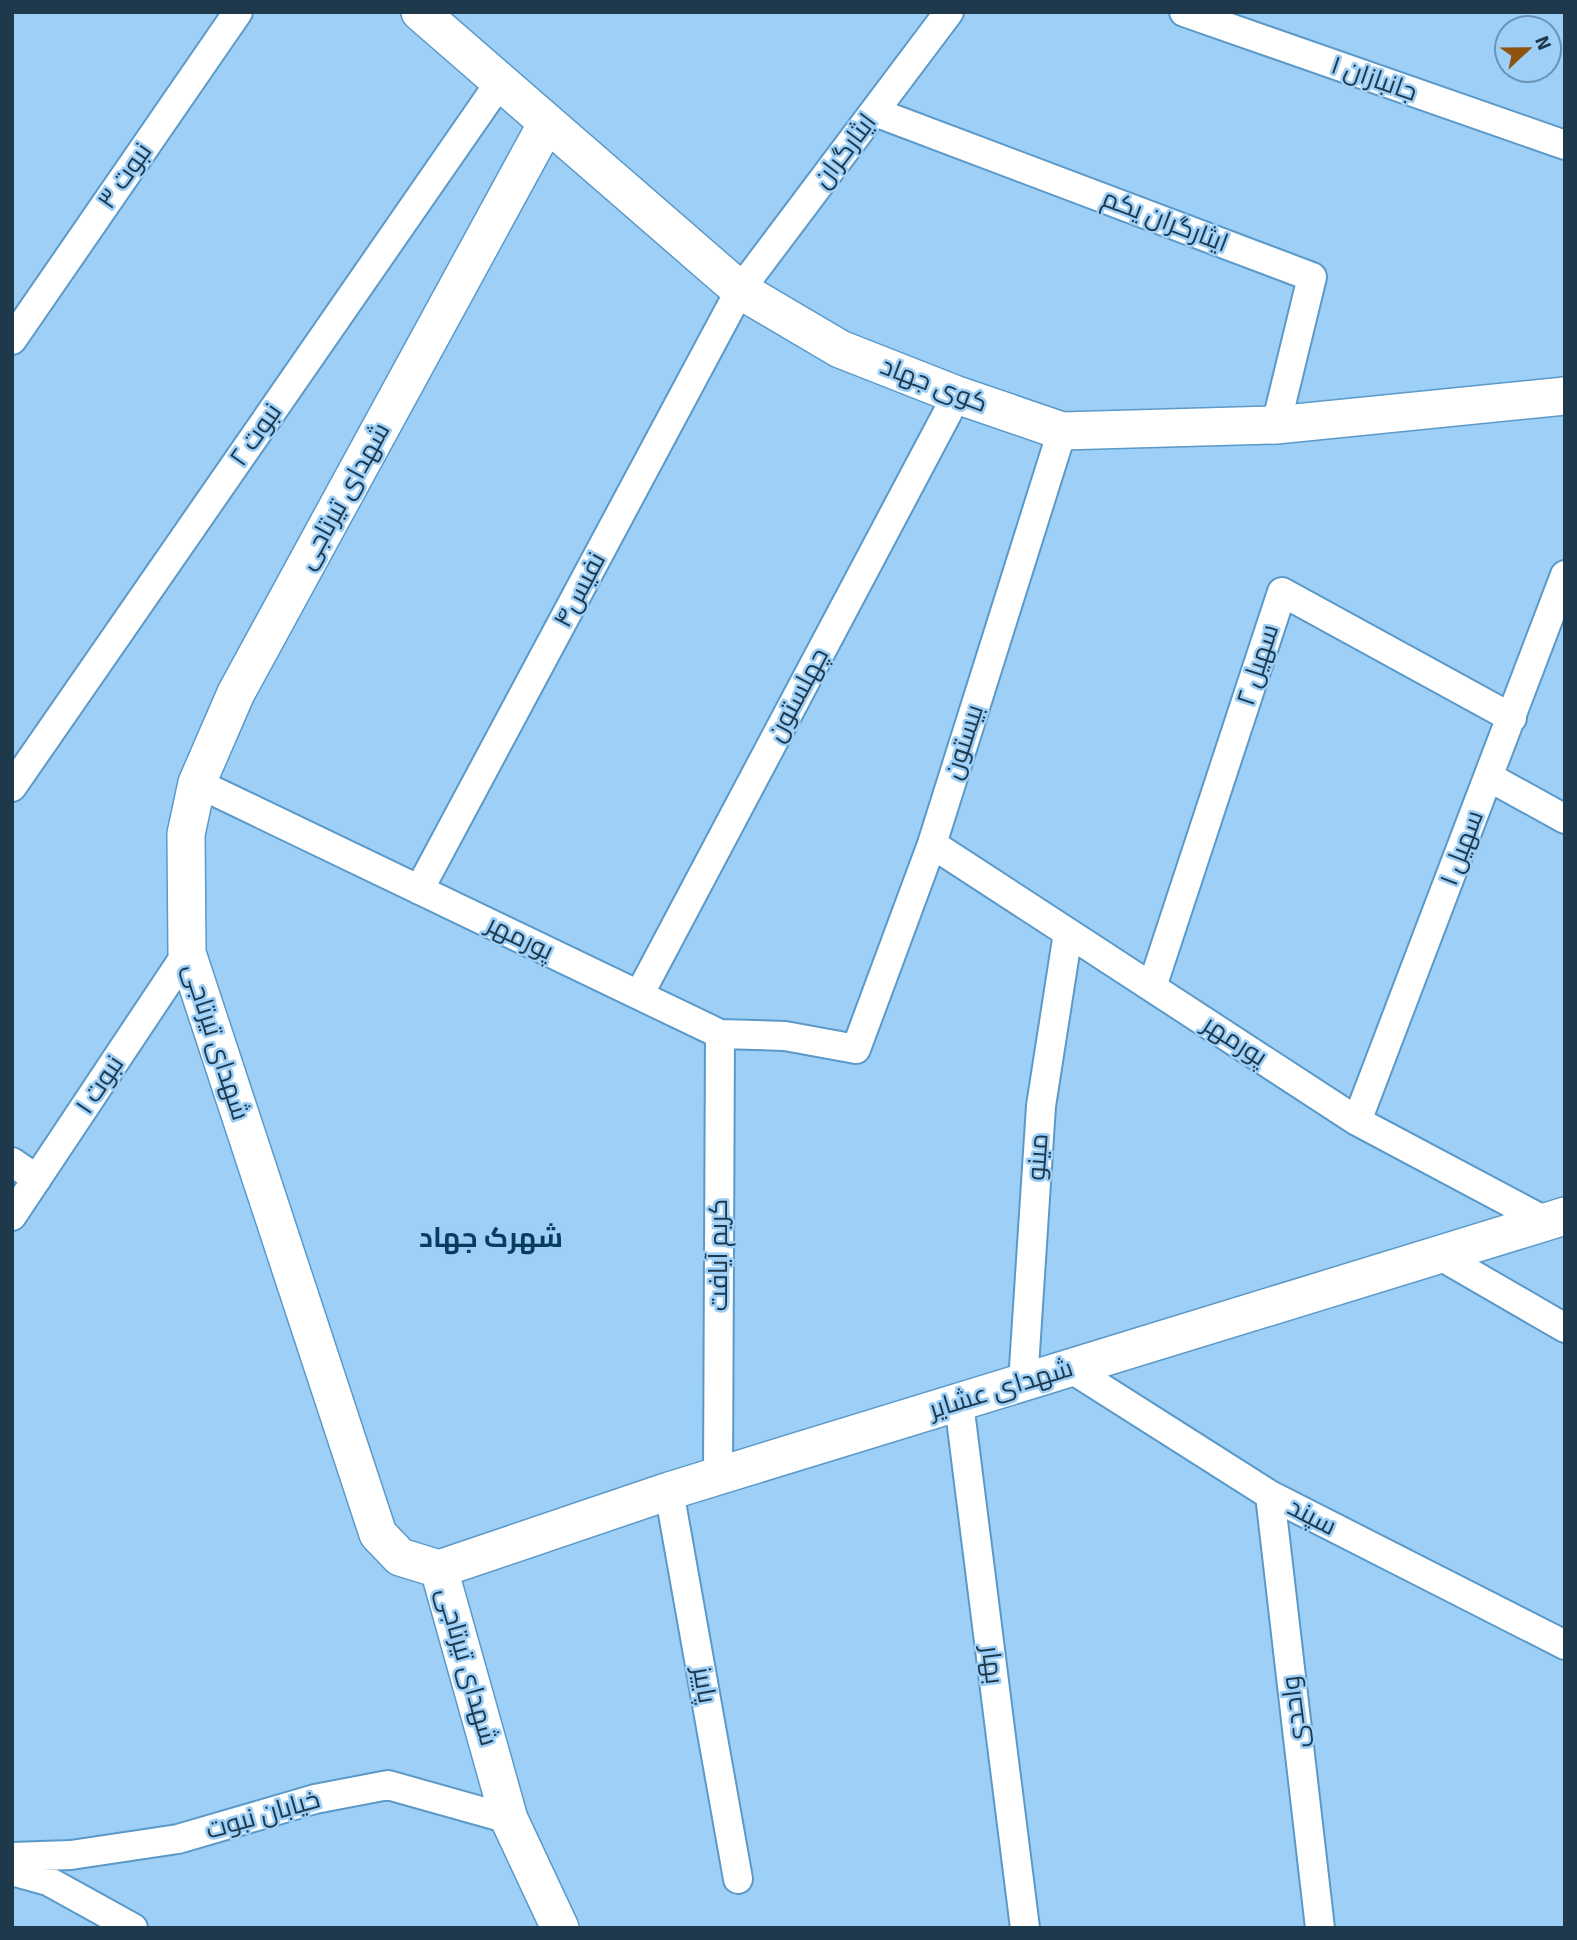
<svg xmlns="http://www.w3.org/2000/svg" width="1577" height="1940" font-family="Signika,Cairo,sans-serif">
	<rect width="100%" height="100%" fill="#9dcff7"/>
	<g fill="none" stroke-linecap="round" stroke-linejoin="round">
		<defs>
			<path id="minor" d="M1184,12L1565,145
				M875,112L1312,277L1276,425
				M12,340L238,12
				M1489,777L1565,819
				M197,783L720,1034L785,1036L856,1049L932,844L1062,431
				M12,787L500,82
				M932,844L1357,1121L1547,1222
				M419,890L740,290L949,12
				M1152,987L1282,592L1512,718
				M639,995L957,395
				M1357,1121L1565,575
				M12,1162L37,1179
				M12,1216L187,953
				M1439,1255L1565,1328
				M1070,1368L1270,1495L1565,1645
				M1023,1383L1041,1106L1068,933
				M959,1403L1025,1928
				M718,1476L720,1034
				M669,1491L738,1879
				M1270,1495L1320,1928
				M12,1857L71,1855L178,1839L315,1799L388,1785L509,1819
				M12,1871L48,1881L133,1928"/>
			<path id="tertiary" d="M420,12L740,290L840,349L957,395L1062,431L1276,425L1565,396
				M547,123L236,693L197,783L186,834L187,953L378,1534L400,1557L439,1569L509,1819L560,1928
				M439,1569L669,1491L1565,1216"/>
		</defs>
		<use href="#minor" stroke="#5b99c9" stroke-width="32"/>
		<use href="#tertiary" stroke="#5b99c9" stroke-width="40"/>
		<use href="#minor" stroke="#fff" stroke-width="28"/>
		<use href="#tertiary" stroke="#fff" stroke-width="37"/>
	</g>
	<g text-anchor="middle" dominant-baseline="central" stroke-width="5" stroke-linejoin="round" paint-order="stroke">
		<g font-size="26" fill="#1e384c" stroke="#9dcff7">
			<text transform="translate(1374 79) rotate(19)">جانبازان ۱</text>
			<text transform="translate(845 151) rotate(-53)">ایثارگران</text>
			<text transform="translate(125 176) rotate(-55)">نبوت ۳</text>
			<text transform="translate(1165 221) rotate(21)">ایثارگران یکم</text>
			<text transform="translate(934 385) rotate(21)">کوی جهاد</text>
			<text transform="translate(256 435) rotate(-55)">نبوت ۲</text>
			<text transform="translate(344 496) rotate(-61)">شهدای تیرتاجی</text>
			<text transform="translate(580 590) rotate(-62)">نفیس۴</text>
			<text transform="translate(1258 665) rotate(-72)">سهیل ۲</text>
			<text transform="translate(798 695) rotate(-62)">چهلستون</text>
			<text transform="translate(964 742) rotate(-72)">بیستون</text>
			<text transform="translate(1462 848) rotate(-69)">سهیل ۱</text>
			<text transform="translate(520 938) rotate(26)">پورمهر</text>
			<text transform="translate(1235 1041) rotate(33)">پورمهر</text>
			<text transform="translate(216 1042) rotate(72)">شهدای تیرتاجی</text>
			<text transform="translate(100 1085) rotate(-56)">نبوت ۱</text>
			<text transform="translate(1038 1157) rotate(-86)">مینو</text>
			<text transform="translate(719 1255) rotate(-90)">کریم آیافت</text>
			<text transform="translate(1001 1389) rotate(-17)">شهدای عشایر</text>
			<text transform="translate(1312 1517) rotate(27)">سپند</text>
			<text transform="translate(992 1665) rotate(83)">بهار</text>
			<text transform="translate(467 1667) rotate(74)">شهدای تیرتاجی</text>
			<text transform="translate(704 1685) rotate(80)">پاییز</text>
			<text transform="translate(1295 1712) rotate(-97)">واحدی</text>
			<text transform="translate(263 1815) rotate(-16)">خیابان نبوت</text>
		</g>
		<g font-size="28" font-weight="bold" fill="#083d5e" stroke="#9dcff7">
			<text x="491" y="1238">شهرک جهاد</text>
		</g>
	</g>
	<rect width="1577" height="1940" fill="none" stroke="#1e384c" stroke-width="28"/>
	<g transform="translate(1528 49) rotate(68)"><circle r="33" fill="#9dcff7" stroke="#6a93b3" stroke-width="2"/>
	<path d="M0-5L12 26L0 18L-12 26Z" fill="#8d530f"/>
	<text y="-10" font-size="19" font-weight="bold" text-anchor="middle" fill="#1e384c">N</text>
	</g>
</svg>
